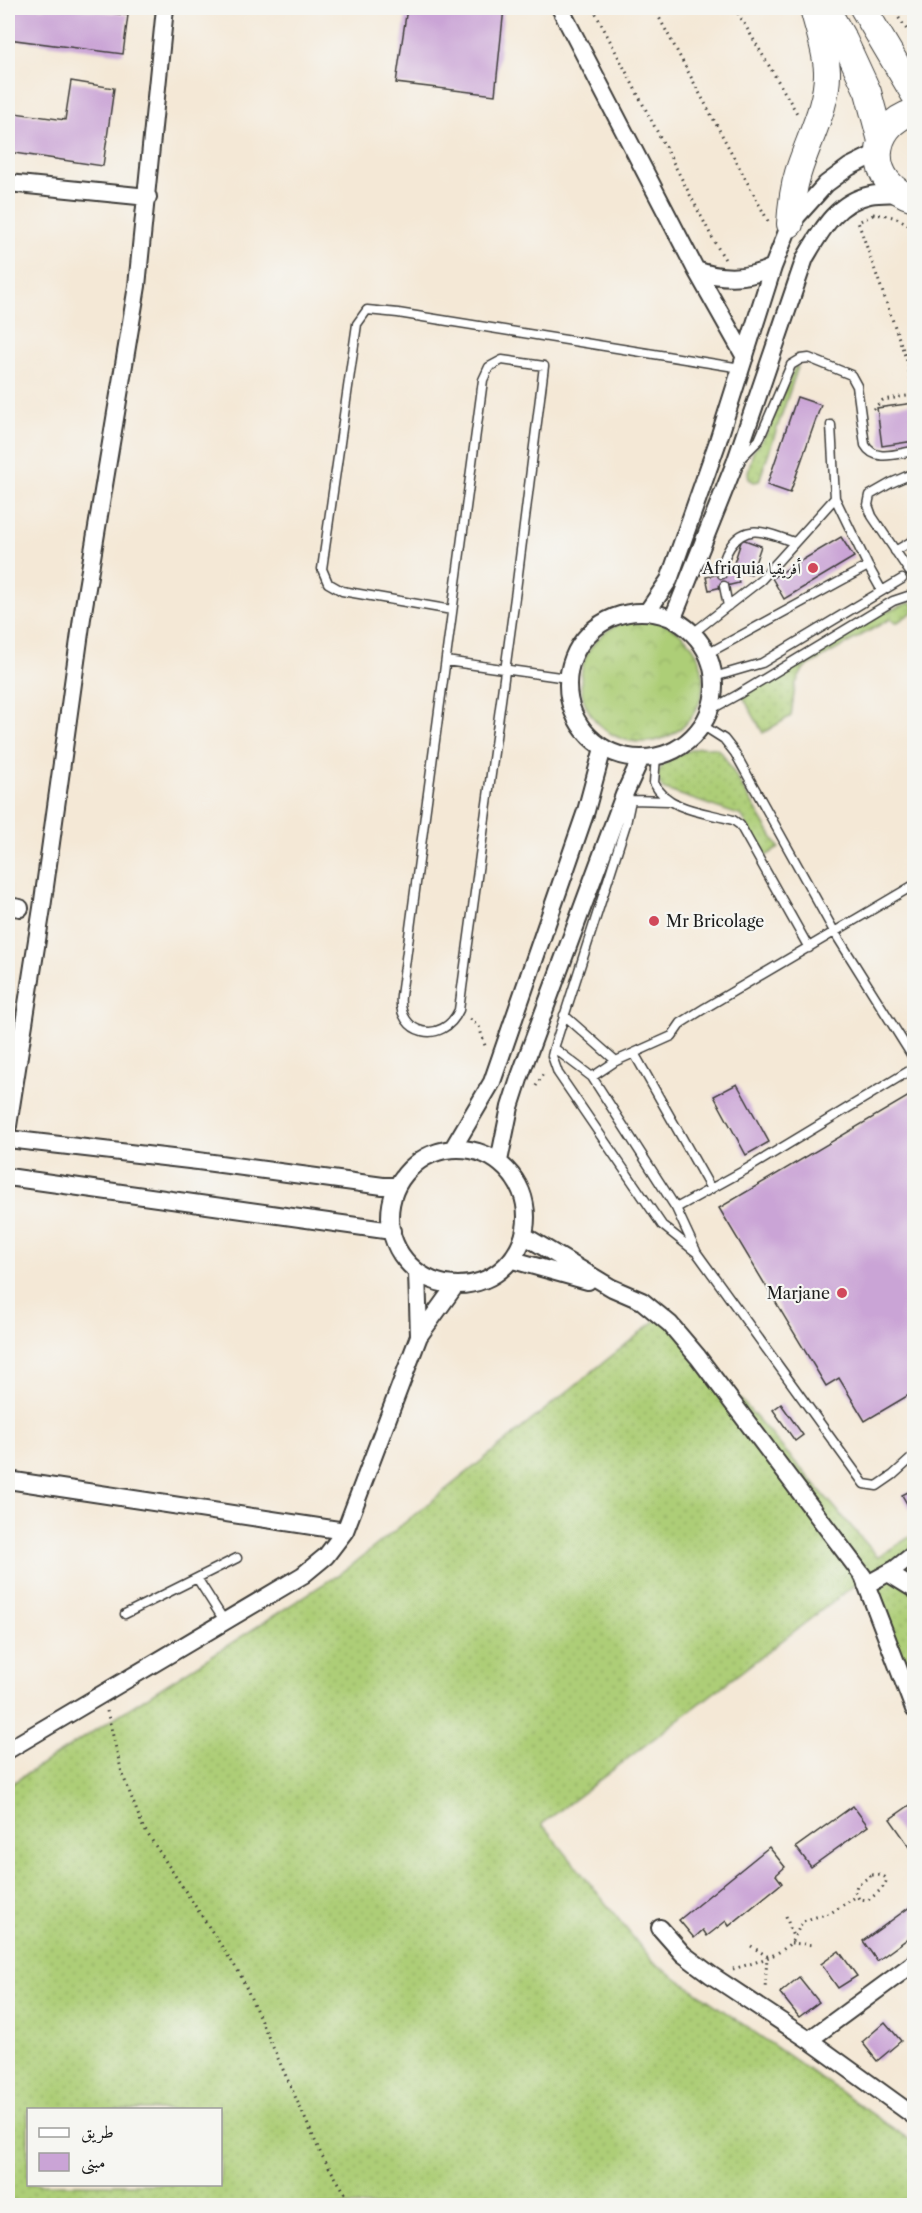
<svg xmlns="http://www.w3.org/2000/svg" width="922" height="2213" font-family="'Libre Caslon Text',Amiri,serif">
	<defs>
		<pattern id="grass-dots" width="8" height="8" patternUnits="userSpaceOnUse" patternTransform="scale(1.5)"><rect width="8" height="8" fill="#adce77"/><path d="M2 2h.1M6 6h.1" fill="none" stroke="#94b066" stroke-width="1.8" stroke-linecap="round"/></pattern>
		<pattern id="park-crowns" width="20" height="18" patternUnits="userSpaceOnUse" patternTransform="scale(1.5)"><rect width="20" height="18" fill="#adce77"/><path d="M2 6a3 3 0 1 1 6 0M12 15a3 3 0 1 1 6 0" fill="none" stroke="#94b066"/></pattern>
	</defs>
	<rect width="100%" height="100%" fill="#f6f6f2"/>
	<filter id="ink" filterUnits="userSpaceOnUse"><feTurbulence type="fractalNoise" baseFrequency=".0167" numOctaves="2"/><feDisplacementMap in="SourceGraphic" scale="12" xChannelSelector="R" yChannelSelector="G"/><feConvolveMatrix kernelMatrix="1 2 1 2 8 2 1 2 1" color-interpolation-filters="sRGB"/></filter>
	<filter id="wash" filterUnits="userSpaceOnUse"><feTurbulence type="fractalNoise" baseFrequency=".008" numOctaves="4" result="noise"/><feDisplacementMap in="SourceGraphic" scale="24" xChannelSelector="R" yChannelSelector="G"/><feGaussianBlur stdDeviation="1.35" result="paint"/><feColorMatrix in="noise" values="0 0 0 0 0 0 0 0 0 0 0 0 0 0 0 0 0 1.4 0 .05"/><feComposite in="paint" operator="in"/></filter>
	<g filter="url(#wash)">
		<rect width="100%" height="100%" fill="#f4e8d6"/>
		<path fill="url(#grass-dots)" stroke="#64754a" stroke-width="1.5" fill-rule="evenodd" d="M795,366L798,367L759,481L754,482L749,479L748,472L753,452L767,433Z
			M909,603L914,604V611L896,623L890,619L804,668L795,685L791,716L763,733L742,695L882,613Z
			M699,747L716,748L722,753L779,848L764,857L742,816L663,789C645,765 681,753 699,747Z
			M665,1313L878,1557L914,1534V1680L860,1581L542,1824L652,1961L914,2143V2205L8,2206V1786L347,1569ZM28,2110H220V2184H28Z"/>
		<path fill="url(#park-crowns)" stroke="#64754a" stroke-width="1.5" d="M581 681a61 61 0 1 1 122 0a61 61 0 1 1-122 0Z"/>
		<g id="blocks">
			<path fill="#caa4d6" d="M8,8H73L128,15L123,54L8,39Z
				M407,8H504L495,95L396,83Z
				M71,81L114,88L103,166L8,152V112L65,120Z
				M797,397L821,405L790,493L767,485Z
				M914,403V441L882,446L877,408Z
				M841,537L854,557L784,599L772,578Z
				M742,539L761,546L751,575L732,569Z
				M736,570L739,583L709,590L706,577Z
				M737,1084L769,1142L746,1155L714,1096Z
				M914,1093V1392L865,1421L839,1378L826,1386L719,1208Z
				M781,1404L803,1435L795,1441L773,1410Z
				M914,1489V1506L910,1509L902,1495Z
				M910,1805L914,1811V1853L890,1819Z
				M853,1806L868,1826L811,1867L796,1847Z
				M769,1847L785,1867L776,1875L782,1883L729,1926L726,1921L707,1936L703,1930L694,1938L679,1920Z
				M914,1904V1934L877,1961L863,1941Z
				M839,1951L857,1976L838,1988L821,1964Z
				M799,1977L819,2002L799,2017L780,1993Z
				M885,2022L901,2041L877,2061L862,2042Z"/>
		</g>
	</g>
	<g filter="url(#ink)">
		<use href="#blocks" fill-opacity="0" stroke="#3c3b38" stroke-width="1.5"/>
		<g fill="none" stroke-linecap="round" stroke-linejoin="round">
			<defs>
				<path id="service" d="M502,360L544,366L516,590L459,1010C443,1046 397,1035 401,996L483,380L489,367Z
					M831,425L835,498L868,566L882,591
					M740,459L759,440L791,365L801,359L809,358L851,375L857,386L865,445C875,463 898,453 914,451
					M895,551L914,540
					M909,571L872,516L868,505L870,495L891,483L914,473
					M722,574C721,564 725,555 730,547C747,521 769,534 794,542
					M724,586L728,606
					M452,610L342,591L328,583L322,569L357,324L367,310L398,313L741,368
					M693,633L761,580L835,498
					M707,654L868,566
					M446,661L567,678
					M714,677L762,663L902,579
					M710,710L739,694L893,601L911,595
					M702,725L724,739L735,753L835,933L914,1059
					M656,756L654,783C668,811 706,812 733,820L740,825L809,948
					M624,795L631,800L626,824L554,1048L552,1056L558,1073L662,1225L697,1253L864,1484L877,1486L893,1475L914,1456
					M631,800L669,801
					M564,1015L616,1061
					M554,1048L592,1077L676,1208L696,1251
					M634,1053L711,1189
					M592,1077L616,1061L672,1036L681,1023L705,1008L914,885
					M676,1208L745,1170L914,1068
					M197,1578L225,1622
					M125,1614L237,1558"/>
				<path id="minor" d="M560,8L696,270L745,357
					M8,183L148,197
					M696,270C723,280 748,279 773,267
					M647,612L669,580L717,444L773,267L790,224L826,184L849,167L879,152
					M568 685a73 73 0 1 1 146 0a73 73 0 1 1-146 0Z
					M673,618L735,463L805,258C821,231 836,202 870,195C880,193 892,194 903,193
					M8,906L20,908
					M8,1126L42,908L82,618L137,286L165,8
					M8,1139L198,1161L383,1186H396
					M453,1148L492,1082L586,811L603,748
					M390 1217a68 68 0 1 1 136 0a68 68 0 1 1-136 0Z
					M499,1161L510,1107L520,1076L624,795L641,758
					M8,1177L392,1231
					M525,1236L612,1288L642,1301L670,1324L698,1357L863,1576L914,1709
					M513,1260L588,1281
					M417,1272L419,1336
					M8,1480L345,1531
					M888,1573L914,1589
					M866,1585L895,1569L914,1554
					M8,1750L303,1575L326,1556L345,1531L419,1336L455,1286
					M660,1928L683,1954L711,1975L809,2040L914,2116
					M809,2040L914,1963"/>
				<path id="primary" d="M826,8L844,40L868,92L881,141
					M863,8L914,94
					M914,112C867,125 867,185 914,198
					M790,224C791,207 793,189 798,173C808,140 828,106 827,71C826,49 818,29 813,8"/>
			</defs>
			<use href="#service" stroke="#3c3b38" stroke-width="11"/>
			<use href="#minor" stroke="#3c3b38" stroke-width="20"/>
			<use href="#primary" stroke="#3c3b38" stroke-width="28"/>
			<path stroke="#3c3b38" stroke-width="3" stroke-dasharray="1.5 4.5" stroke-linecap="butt" d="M593,8L715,243L726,261
				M654,8L768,221
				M735,8L798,115
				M892,8L914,40
				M873,214C891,216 899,216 914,230
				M873,215L858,222L908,364L913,395
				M873,409L883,400L913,395
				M470,1019L479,1026L486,1049
				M536,1086L545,1071
				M107,1711L122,1773L143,1827L240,1974L321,2154L353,2206
				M872,1875C902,1874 877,1894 868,1900L859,1899L855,1892L857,1885Z
				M786,1916L793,1937
				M791,1943L814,1945
				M751,1946L767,1956L765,1990
				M733,1969C750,1964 781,1956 792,1941C796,1935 799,1927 803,1921L832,1912L857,1896"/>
			<use href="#service" stroke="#fff" stroke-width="8"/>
			<use href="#minor" stroke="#fff" stroke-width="16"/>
			<use href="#primary" stroke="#fff" stroke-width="26"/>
		</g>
	</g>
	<g fill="#d1495b" stroke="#f6f6f2" stroke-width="2">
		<circle cx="813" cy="568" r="6"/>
		<circle cx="654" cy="921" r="6"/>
		<circle cx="842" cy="1293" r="6"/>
	</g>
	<g text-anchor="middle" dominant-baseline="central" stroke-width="4.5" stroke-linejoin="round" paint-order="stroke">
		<g font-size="16" fill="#1c1c1c" stroke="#f6f6f2" text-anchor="end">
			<text x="801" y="568">Afriquia أفريقيا</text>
			<text x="666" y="921" text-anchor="start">Mr Bricolage</text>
			<text x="830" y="1293">Marjane</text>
		</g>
	</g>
	<rect width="922" height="2213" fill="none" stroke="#f6f6f2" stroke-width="30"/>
	<rect x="27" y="2108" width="195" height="78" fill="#f6f6f2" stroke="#9f9f9c" stroke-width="1.5"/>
	<rect x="39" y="2128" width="30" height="9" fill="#ffffff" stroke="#9f9f9c" stroke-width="1.5"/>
	<text x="81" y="2138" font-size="18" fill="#1c1c1c">طريق</text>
	<rect x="39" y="2153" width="30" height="18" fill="#caa4d6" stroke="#9f9f9c" stroke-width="1.5"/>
	<text x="81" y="2168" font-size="18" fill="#1c1c1c">مبنى</text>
</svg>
